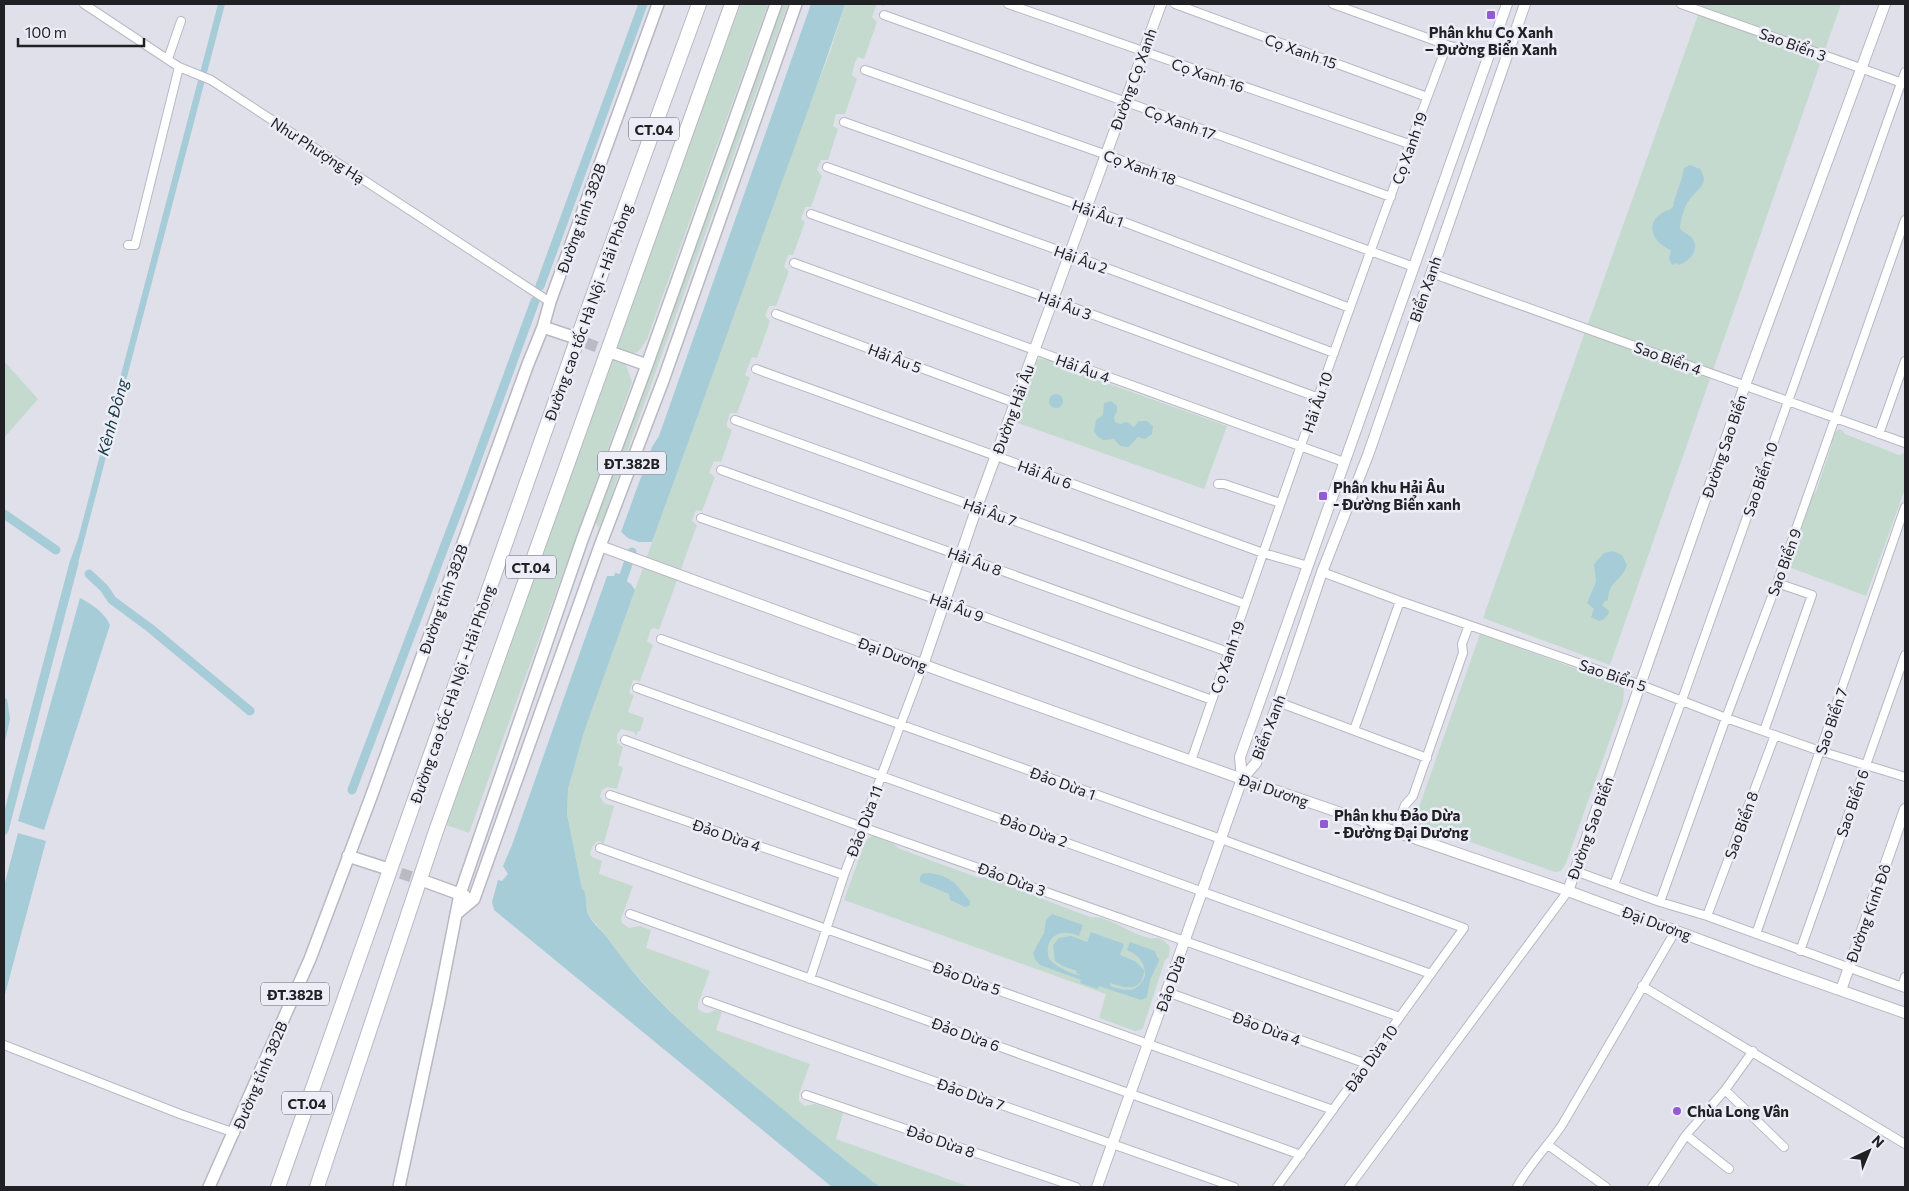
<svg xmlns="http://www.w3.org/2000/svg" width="1909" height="1191" font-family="Commissioner,sans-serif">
	<rect width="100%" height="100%" fill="#dfe0ea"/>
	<path fill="#c4dace" d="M741,4H768L647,339C636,359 632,355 611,349Z
		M782,4H788L601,524L598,528L596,522Z
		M845,4H885L884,6L877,4L872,17L877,22L864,59L858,57L855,62L852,75L857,79L845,114H836L833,126L838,129L828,160H821L817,170L822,176L811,207H805L801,219L805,222L793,255H788L784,267L789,271L776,306H769L765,316L770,321L757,358L752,357L745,375L750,378L737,413H730L727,423V427L732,430L721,462L714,461L709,473L715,477L702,511L696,510L692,521L697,525L659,630L654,628L651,629L647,641L653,645L640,681L633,680L629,693L634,695L628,712L644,718L640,731H638L636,736L634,732L621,729L617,735V743L623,747L618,765L623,768L617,789L607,787L602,790L600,796L604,803L614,806L604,843L597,841L592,847L590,854L592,857L602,861L599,874L633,886L621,919L622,923L629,928L640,926L651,930L646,948L710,971L698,1004V1009C705,1014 708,1014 715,1010L722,1012L716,1030L810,1064L799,1094V1101L805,1106L815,1104L843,1113L836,1139L970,1187H880L847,1162L713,1053L661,1002L620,957L608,938L589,916L586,905L584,890L582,889L567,814L568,789L584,732L807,111L830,52Z
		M1702,4H1841L1610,665L1483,618Z
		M609,355L626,365L632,382L469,833L441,823Z
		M1039,359L1051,360L1056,365L1227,426L1204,489L1015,422L1036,362Z
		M4,361L38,399L4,438Z
		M1839,429L1842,430L1845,434L1899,455L1905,453V489L1866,596L1789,567L1813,494L1816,492L1832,444L1831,441L1834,433Z
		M1480,634L1619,684L1624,689L1623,703L1566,863L1561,871L1555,872L1428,827L1420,828L1409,822L1418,810Z
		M873,836L893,844L900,849L979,878C993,876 1016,885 1027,893L1090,917C1095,918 1098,917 1102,918C1119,923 1132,934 1149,938C1152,939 1154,938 1157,938C1162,938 1167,943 1170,947L1169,957L1165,960L1143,1028L1140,1030L1135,1031L1099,1018L1106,994L844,900L864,845L868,838Z"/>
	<path fill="#a6ccd8" d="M218,4H225L75,575L70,571V561L78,539Z
		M811,4H845C823,71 798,137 774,204C733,317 693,430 652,542H637L621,578L631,584L635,590L584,732L568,789L567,814L582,889L584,890C587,899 585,908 589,916C594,925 603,931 609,940C648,997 702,1042 756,1087C797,1121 838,1155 880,1187H832L494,910L492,902L498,880L502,881L508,874L503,866L512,845L607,576H614L629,539L621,532L652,447L659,436Z
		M1690,165L1700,169C1711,186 1695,189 1688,202C1684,208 1680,221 1680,228C1683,233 1689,234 1693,239C1700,249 1689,262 1679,265L1677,263L1672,265L1669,259L1671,250C1655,244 1643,225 1662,213C1667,210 1669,211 1673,207C1675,194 1682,182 1684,168Z
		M1049 401a7 7 0 1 1 14 0a7 7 0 1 1-14 0Z
		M1111,401L1117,406V411L1114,417L1115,422L1120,424L1127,422L1134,427L1139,421H1147L1153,426L1152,434L1145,439L1138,437L1128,447L1120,446L1114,439L1103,440L1097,436L1094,431L1096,420L1103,415L1104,403Z
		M1613,551L1622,555L1627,565C1622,581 1608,581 1608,600L1605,601L1602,605L1609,611C1608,616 1604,620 1599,621L1591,617L1594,609L1587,603L1596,582L1594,564L1604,553Z
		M80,598C93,605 103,611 110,625L44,830L18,821Z
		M4,698L7,699L10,719L4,746Z
		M18,833L46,841L4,998V886Z
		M928,873C953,876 955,884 970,901V905L965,907L950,900L949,894L920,882V877L922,874Z
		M1052,914L1083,925L1079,936C1059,927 1043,938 1049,959C1058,968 1071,974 1082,976L1076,973L1077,971L1063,966L1055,961L1053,945L1059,938L1071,936L1087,942L1091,932L1124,944L1120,955L1135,961L1144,970C1143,992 1126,989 1111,983L1110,986C1125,991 1138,994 1145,976C1145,962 1139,955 1127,950L1130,942L1155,951L1157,957L1159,958V961L1150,980L1147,997L1141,1000L1099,986L1098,989L1080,983L1081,980L1040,965L1035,959L1033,953L1044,933L1046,920Z"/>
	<path fill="#dfe0ea" d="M621,532L627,538L648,545L639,544L625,576L613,572L625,540L620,535Z"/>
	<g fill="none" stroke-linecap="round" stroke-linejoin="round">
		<path stroke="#a6ccd8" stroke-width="9" d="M540,286L643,4
			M4,514L56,550
			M89,574L104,588L112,600L150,628L250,711
			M619,590L632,552
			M352,790L467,487L535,301
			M4,830L74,563"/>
		<path stroke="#b9bac3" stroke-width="11" stroke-dasharray="11 5.5" stroke-linecap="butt" d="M571,337L610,352
			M385,868L424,881"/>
		<defs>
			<path id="street" d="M84,4L179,67L211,80L550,302
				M1008,4L1409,144
				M1175,4L1427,97
				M1333,4L1447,45L1488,56
				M1681,4L1905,84
				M884,15L1391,197
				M168,59L181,21
				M865,70L1107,155L1414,267
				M844,122L1087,208L1350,308
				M827,167L1069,254L1334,353
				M811,214L1053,300L1319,398
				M128,245H135L179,67
				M794,263L1344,462
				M1431,273L1905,443
				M776,314L1015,403
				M756,369L1263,553L1308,566
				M735,420L1245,604
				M1879,434L1905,361
				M721,470L1228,652
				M1218,484H1224L1280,503
				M701,518L944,602L1212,700
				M1322,572L1400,601L1641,685L1726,718L1820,751L1905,777
				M661,639L1221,839L1464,928L1277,1187
				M637,688L1431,974
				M1278,702L1427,758
				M1354,730L1400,601
				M1764,731L1812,595L1777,583
				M625,740L862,827L1400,1017
				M1191,761C1274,521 1357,282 1447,45
				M610,795L844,875
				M1395,832L1405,805L1413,796L1463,653L1462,644L1469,625
				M600,848L1333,1110
				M1575,871L1660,902L1707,916L1905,988
				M1614,885L1682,700L1905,72
				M1660,902L1726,718L1777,583L1905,220
				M630,914L1301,1155
				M1707,916L1775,735
				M1756,934L1905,507
				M1800,951L1905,655
				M810,979L844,875L923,665
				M1642,986L1905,1144
				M1902,987L1905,977
				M1167,992L1367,1064
				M707,1001L1234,1187
				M4,1045L180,1114L235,1133
				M1725,1090L1784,1147
				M806,1095L1076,1187
				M1686,1135L1729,1169
				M1548,1145L1606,1187
				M1349,1187L1568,891
				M1517,1187C1529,1165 1547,1147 1562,1125L1676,930
				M1652,1187L1686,1135L1725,1090L1753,1051"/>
			<path id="secondary" d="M600,546L957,677L1242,779L1568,891L1760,962L1905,1013
				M923,665L977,507L1161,4
				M1242,779L1240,757L1507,4
				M1568,891L1745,385L1885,4
				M1841,990L1905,809
				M1097,1187L1242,779L1256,763L1278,702L1322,572L1368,455L1525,4"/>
			<path id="primary" d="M543,327L570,336
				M610,352L647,365
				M348,856L385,868
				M424,881L465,896
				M456,914L474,899L600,546L664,378L796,4
				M209,1187L310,959L371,797L528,364L543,327L550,302L658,4
				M399,1187L439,1001L460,894L582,540L647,365L776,4"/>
			<path id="highway" d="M278,1187L581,329L699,4
				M317,1187L436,831L732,4"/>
		</defs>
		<use href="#street" stroke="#b7b8c2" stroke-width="10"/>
		<use href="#secondary" stroke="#b7b8c2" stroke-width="12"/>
		<use href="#primary" stroke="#b7b8c2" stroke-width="14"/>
		<use href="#highway" stroke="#b7b8c2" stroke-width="16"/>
		<use href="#street" stroke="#fff" stroke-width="8"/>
		<use href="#secondary" stroke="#fff" stroke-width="10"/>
		<use href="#primary" stroke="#fff" stroke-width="11"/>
		<use href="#highway" stroke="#fff" stroke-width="14"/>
	</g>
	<g fill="#935bd2" stroke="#ecedf7" stroke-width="2">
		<rect x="1486" y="10" width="10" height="10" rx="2.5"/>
		<rect x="1318" y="491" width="10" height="10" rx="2.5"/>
		<rect x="1319" y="819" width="10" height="10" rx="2.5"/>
		<circle cx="1677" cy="1111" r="5"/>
	</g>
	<g text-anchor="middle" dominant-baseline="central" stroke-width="5" stroke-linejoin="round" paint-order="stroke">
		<g fill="#ecedf7" stroke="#5e5e64" stroke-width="1">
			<rect x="629" y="117.5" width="50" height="23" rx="4"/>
			<rect x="598" y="451.5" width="68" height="23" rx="4"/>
			<rect x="506" y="555.5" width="50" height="23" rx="4"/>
			<rect x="261" y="982.5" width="68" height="23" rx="4"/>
			<rect x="282" y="1091.5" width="50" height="23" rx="4"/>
		</g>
		<g font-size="14" font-weight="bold" fill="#212125">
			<text x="654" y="129">CT.04</text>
			<text x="632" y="463">ĐT.382B</text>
			<text x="531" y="567">CT.04</text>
			<text x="295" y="994">ĐT.382B</text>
			<text x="307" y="1103">CT.04</text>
		</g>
		<g font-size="15" font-weight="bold" fill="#212125" stroke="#ecedf7" text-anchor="start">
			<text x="1491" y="32" text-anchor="middle">Phân khu Cọ Xanh<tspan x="1491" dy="17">– Đường Biển Xanh</tspan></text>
			<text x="1333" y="487">Phân khu Hải Âu<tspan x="1333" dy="17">- Đường Biển xanh</tspan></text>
			<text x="1334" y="815">Phân khu Đảo Dừa<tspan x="1334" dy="17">- Đường Đại Dương</tspan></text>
			<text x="1687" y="1111">Chùa Long Vân</text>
		</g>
		<g font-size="15" fill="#212125" stroke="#ecedf7">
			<text transform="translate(1793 44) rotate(20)">Sao Biển 3</text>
			<text transform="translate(1301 51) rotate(20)">Cọ Xanh 15</text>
			<text transform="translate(1208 75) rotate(19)">Cọ Xanh 16</text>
			<text transform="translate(1133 79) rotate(-70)">Đường Cọ Xanh</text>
			<text transform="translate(1180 122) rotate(20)">Cọ Xanh 17</text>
			<text transform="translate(1409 148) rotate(-70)">Cọ Xanh 19</text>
			<text transform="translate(318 150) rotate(33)">Như Phượng Hạ</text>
			<text transform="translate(1140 167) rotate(20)">Cọ Xanh 18</text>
			<text transform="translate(1098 213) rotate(20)">Hải Âu 1</text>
			<text transform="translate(581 218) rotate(-70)">Đường tỉnh 382B</text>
			<text transform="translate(1081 259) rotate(20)">Hải Âu 2</text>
			<text transform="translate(1425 289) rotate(-71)">Biển Xanh</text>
			<text transform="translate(1065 305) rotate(20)">Hải Âu 3</text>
			<text transform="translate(588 312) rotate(-70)">Đường cao tốc Hà Nội - Hải Phòng</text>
			<text transform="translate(895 358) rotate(21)">Hải Âu 5</text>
			<text transform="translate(1668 358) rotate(20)">Sao Biển 4</text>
			<text transform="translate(1083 368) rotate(20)">Hải Âu 4</text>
			<text transform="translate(1317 402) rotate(-71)">Hải Âu 10</text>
			<text transform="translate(1013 409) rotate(-70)">Đường Hải Âu</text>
			<text transform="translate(1724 446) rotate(-71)">Đường Sao Biển</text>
			<text transform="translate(1045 474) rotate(20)">Hải Âu 6</text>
			<text transform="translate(1760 479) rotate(-71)">Sao Biển 10</text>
			<text transform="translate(990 512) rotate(20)">Hải Âu 7</text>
			<text transform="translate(975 561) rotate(20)">Hải Âu 8</text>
			<text transform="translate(1784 562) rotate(-70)">Sao Biển 9</text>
			<text transform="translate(443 599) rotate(-70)">Đường tỉnh 382B</text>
			<text transform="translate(957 607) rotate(20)">Hải Âu 9</text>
			<text transform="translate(893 654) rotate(20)">Đại Dương</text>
			<text transform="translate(1227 657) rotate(-71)">Cọ Xanh 19</text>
			<text transform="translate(1613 675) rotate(19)">Sao Biển 5</text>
			<text transform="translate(452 694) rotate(-71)">Đường cao tốc Hà Nội - Hải Phòng</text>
			<text transform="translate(1831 721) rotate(-71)">Sao Biển 7</text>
			<text transform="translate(1268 727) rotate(-69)">Biển Xanh</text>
			<text transform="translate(1063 783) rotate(20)">Đảo Dừa 1</text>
			<text transform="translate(1274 790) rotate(19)">Đại Dương</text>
			<text transform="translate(1852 803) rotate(-71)">Sao Biển 6</text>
			<text transform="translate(864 821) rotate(-69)">Đảo Dừa 11</text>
			<text transform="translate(1741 825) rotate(-70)">Sao Biển 8</text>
			<text transform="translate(1590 828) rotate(-70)">Đường Sao Biển</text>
			<text transform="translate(1034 830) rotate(20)">Đảo Dừa 2</text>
			<text transform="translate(727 835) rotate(19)">Đảo Dừa 4</text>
			<text transform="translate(1012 879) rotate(20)">Đảo Dừa 3</text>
			<text transform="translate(1868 913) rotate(-70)">Đường Kinh Đô</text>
			<text transform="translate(1657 923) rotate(20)">Đại Dương</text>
			<text transform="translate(967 978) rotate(20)">Đảo Dừa 5</text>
			<text transform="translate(1170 983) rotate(-71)">Đảo Dừa</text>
			<text transform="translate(1267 1028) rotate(20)">Đảo Dừa 4</text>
			<text transform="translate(966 1034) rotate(20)">Đảo Dừa 6</text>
			<text transform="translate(1371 1058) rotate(-54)">Đảo Dừa 10</text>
			<text transform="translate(260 1075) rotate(-67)">Đường tỉnh 382B</text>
			<text transform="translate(971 1094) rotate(19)">Đảo Dừa 7</text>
			<text transform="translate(941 1141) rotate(19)">Đảo Dừa 8</text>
		</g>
		<g font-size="16" font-style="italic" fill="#133740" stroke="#ecedf7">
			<text transform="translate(112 417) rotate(-75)">Kênh Đông</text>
		</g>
	</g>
	<rect width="1909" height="1191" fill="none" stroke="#212125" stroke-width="10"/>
	<g transform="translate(1869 1151) rotate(44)" stroke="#ecedf7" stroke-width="4" paint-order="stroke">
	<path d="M0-4L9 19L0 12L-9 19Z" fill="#212125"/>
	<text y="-8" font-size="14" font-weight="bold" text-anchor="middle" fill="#212125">N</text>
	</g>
	<path d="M18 38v8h126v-8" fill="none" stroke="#212125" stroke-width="2.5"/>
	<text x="25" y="38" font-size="15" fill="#212125" stroke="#ecedf7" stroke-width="4" paint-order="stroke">100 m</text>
</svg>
